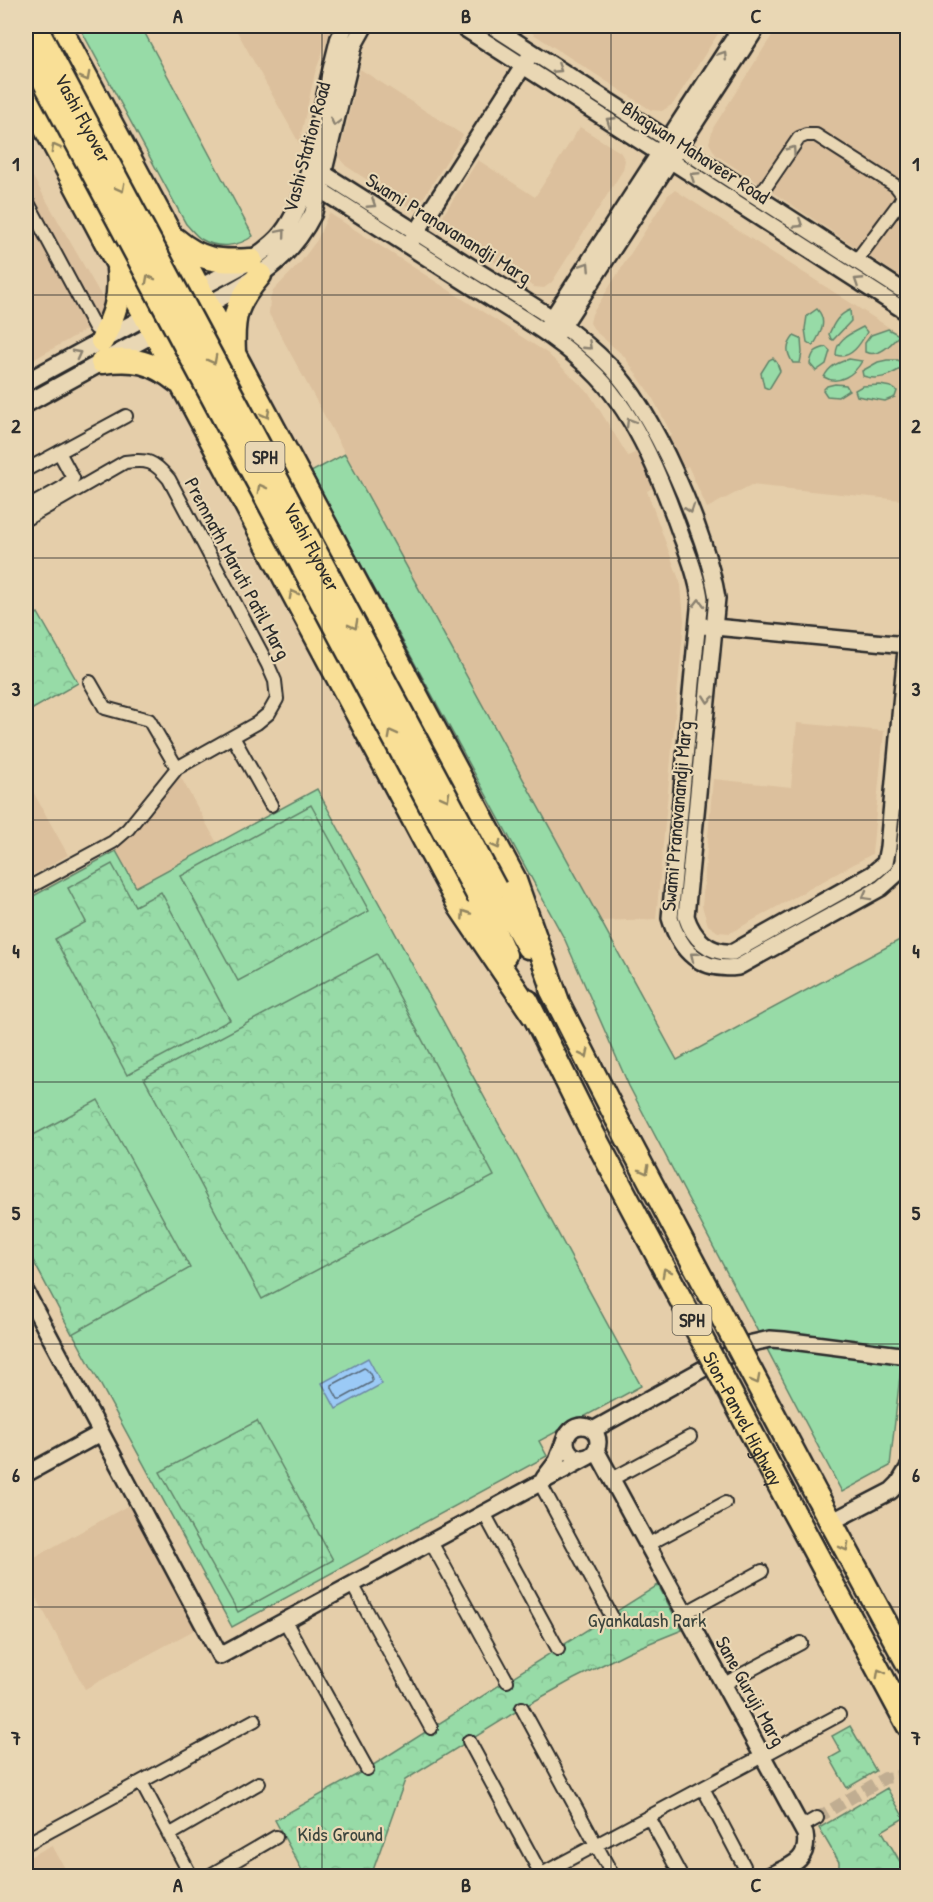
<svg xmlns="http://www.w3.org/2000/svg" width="933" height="1902" font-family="'Patrick Hand',sans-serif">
	<defs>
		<pattern id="forest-crowns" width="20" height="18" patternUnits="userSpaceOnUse" patternTransform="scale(1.5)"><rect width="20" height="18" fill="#97dba7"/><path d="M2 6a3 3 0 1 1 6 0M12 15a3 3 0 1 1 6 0" fill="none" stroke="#82bc90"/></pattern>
	</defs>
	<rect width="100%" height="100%" fill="#e5ceaa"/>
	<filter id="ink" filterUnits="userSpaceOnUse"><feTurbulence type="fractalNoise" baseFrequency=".0167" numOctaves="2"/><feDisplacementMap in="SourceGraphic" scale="12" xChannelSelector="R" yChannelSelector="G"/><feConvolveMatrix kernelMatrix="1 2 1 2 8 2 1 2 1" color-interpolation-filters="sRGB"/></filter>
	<g filter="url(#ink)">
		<path fill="#dcc09d" d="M234,26H332L315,73L299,143Z
			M521,26H723L673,104L662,111L651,110Z
			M778,26H907V281L716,155L709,143L713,128Z
			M360,69L463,135L415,211L346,166L340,159V151Z
			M580,127L620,152L625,160L623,170L552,282L544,288L534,287L437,225L478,160L535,197Z
			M26,165L106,304V318L26,364Z
			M675,190L907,339L908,434L902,500L751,485L707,508L688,466L647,491L681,585L684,621L656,919L600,921L269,314L270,299L273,291L300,263L317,240L329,213L547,353L589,393L628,456L672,435L652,397L624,356L595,331L590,323L592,314L668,195Z
			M797,723L884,731L872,854L730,933L718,932L708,925L702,906L713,779L791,787Z
			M179,774L217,843L135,887L116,851Z
			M26,779L68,855L26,879Z
			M129,1505L196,1629L85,1689L26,1578V1562Z
			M52,1845L69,1876H26V1859Z"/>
		<path fill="#97dba7" stroke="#618369" stroke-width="1.5" d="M79,26H141L253,236C238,247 217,249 201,239C195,235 191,229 186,224Z
			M817,309C828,321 821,333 813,346L807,342L805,329L807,316Z
			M850,310L851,321L833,340L831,339L829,334C834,323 838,315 850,310Z
			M863,327L867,332C861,343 851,360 836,355C836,339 850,334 863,327Z
			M888,329L899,335C891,345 878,358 865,352V343L871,335Z
			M794,336L801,339L802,353L800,363H793C786,352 786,346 794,336Z
			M826,347L830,351L826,364L816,371L810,364C812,353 814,350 826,347Z
			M773,358L777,363L780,371L769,389L764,387L761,373L769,360Z
			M849,359L862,361C855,374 838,386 824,377C830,365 838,363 849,359Z
			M887,360H898L902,363V368C889,376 878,381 863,376L862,371L878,362Z
			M835,384L846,385L849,390L838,397L827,396L823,390L827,386Z
			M880,385L891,387L897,391L895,397L885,401L857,396L855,390L862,386Z
			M345,454L677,1060L907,936L908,1303L890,1466L842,1492L629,1086L565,940L311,472Z
			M317,789L641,1386L539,1441L547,1456L232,1627L26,1247V900L116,851L136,887Z"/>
		<path fill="url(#forest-crowns)" stroke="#618369" stroke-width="1.5" d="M38,613L78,683L26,713V620Z
			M311,805L369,911L238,981L181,876Z
			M112,864L135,906L161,892L230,1020L127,1075L55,939L86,922L68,888Z
			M377,954L494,1176L262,1299L144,1078Z
			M98,1100L190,1268L72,1334L26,1247V1139Z
			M257,1421L333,1560L238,1612L160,1472Z
			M658,1585L682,1630L630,1651L574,1679L522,1708L405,1780L371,1876H305L275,1820L367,1769Z
			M850,1726L876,1771L847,1788L830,1758L841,1752L832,1736Z
			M887,1788L904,1818L882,1831L905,1870L895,1876H839V1862L819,1828Z"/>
		<path fill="#9bcaf6" stroke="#6e8aa5" stroke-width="1.5" d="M368,1358L382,1384L336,1409L322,1383Z"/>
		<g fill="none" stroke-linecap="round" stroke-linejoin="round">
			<path stroke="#586b7c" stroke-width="1.5" d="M364,1368C368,1369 373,1378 372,1382L341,1399H338L332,1388V1385Z"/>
			<path stroke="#c0ad91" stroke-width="12" stroke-dasharray="12 6" stroke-linecap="butt" d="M817,1818L885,1778L908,1775"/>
			<defs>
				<path id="minor" d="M758,198L799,138L806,135H816L896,186L903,195L900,202L856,261
					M26,199L95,328
					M26,470L126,416
					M26,508L62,488L73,478L59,452
					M26,519L125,462C148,459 154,461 169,479L268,665L275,681L277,699L269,713L257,723L177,768L128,829L113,842L26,889
					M90,682L105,708L149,720L177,768
					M233,737L271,805
					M612,1479L690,1437
					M540,1483L611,1615
					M484,1513L558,1649
					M431,1542L507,1681
					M647,1545L725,1503
					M352,1584L431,1728
					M26,1611V1619
					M685,1613L762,1571
					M285,1621L367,1769
					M724,1684L801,1643
					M522,1708L613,1876
					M469,1741L542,1876
					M141,1782L191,1876
					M703,1788L744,1866
					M649,1817L681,1876
					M801,1827L817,1818
					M169,1835L259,1783
					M26,1844L255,1720
					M209,1876L276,1837
					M538,1876L839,1715"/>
				<path id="tertiary" d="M461,26L908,313
					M492,26L908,294
					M323,173C374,205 425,238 476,270C522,299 571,326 609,365C654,411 707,534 717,598L686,916C693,938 709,954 733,952L872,874L885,863L888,847L908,628
					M319,189C374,224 429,259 484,294C524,319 566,343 598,377C638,419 663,484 682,538C690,558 697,577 700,598L670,918C680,952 701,972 738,967L881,888L899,872L903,861L908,813
					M411,241L529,57
					M547,326L742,26
					M557,335L758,26
					M704,626L906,645
					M26,1292L220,1656L588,1457
					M566 1442a16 16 0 1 1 32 0a16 16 0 1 1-32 0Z
					M593,1430L748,1344L770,1339L784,1340L908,1356
					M596,1450L805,1834C810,1862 789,1866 769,1876
					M26,1474L101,1433
					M544,1478L557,1461L566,1436
					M831,1522L891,1491L899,1483L908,1468"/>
				<path id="secondary" d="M190,293C218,277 249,265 273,243C306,214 313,152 322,111C327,87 333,63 339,39L345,26
					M198,310C247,283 286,267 313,214L354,44L364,26
					M26,382L154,312
					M26,404L164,328"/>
				<path id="motorway" d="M59,26L514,878L558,1002
					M26,92L460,907L533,1015
					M175,239C201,261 218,262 251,260
					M102,341C114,315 121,299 118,269
					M234,352C232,316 236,303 260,275
					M102,362C134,358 152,361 178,382
					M495,888L528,947
					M479,897L505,955
					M551,989L617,1119
					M527,1001L592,1132
					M817,1496L908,1664
					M792,1509L908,1725"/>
			</defs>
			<use href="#minor" stroke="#2b2b2b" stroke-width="16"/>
			<use href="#tertiary" stroke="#2b2b2b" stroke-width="20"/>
			<use href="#secondary" stroke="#2b2b2b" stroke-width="21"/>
			<use href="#motorway" stroke="#2b2b2b" stroke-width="27"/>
			<use href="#minor" stroke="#e9d7b4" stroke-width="12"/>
			<use href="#tertiary" stroke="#e9d7b4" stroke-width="15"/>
			<use href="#secondary" stroke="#e9d7b4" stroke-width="16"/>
			<use href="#motorway" stroke="#f9df96" stroke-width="22"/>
			<defs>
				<g id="motorway-bridge">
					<path id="s1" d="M35,26L495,888"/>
					<path d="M26,47L479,897"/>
					<path d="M617,1119L817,1496"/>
					<path id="s2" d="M592,1132L792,1509"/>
				</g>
			</defs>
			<use href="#motorway-bridge" stroke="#2b2b2b" stroke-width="27" stroke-linecap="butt"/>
			<use href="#motorway-bridge" stroke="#f9df96" stroke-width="22"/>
		</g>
		<defs><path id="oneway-chevron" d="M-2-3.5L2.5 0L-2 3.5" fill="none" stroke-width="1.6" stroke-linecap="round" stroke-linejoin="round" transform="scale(1.5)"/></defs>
		<g stroke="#8a8170">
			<use href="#oneway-chevron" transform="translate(723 55) rotate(-57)"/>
			<use href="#oneway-chevron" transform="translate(558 69) rotate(33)"/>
			<use href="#oneway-chevron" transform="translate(610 121) rotate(-147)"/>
			<use href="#oneway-chevron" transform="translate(335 122) rotate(104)"/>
			<use href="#oneway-chevron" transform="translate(792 150) rotate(-55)"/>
			<use href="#oneway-chevron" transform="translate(694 176) rotate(-147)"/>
			<use href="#oneway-chevron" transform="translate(372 204) rotate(33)"/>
			<use href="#oneway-chevron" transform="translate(799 224) rotate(33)"/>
			<use href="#oneway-chevron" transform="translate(282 233) rotate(-50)"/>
			<use href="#oneway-chevron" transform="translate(586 266) rotate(-57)"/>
			<use href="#oneway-chevron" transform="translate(858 281) rotate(-147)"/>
			<use href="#oneway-chevron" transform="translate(588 346) rotate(43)"/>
			<use href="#oneway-chevron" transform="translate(77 354) rotate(-28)"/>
			<use href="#oneway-chevron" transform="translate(630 422) rotate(-121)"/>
			<use href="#oneway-chevron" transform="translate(690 509) rotate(71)"/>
			<use href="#oneway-chevron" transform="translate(699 603) rotate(-90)"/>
			<use href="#oneway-chevron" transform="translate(708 699) rotate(96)"/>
			<use href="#oneway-chevron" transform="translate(866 896) rotate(151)"/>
			<use href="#oneway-chevron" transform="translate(694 956) rotate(-141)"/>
		</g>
		<g stroke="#928560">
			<use href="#oneway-chevron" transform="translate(86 77) rotate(62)"/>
			<use href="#oneway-chevron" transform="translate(55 148) rotate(-118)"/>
			<use href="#oneway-chevron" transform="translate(121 188) rotate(62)"/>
			<use href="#oneway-chevron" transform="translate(149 279) rotate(-118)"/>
			<use href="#oneway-chevron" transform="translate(213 360) rotate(62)"/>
			<use href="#oneway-chevron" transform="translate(266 414) rotate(62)"/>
			<use href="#oneway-chevron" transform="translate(261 488) rotate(-118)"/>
			<use href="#oneway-chevron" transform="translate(293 594) rotate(-118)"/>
			<use href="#oneway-chevron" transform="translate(354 625) rotate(62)"/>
			<use href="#oneway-chevron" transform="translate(392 734) rotate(-118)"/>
			<use href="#oneway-chevron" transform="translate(446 797) rotate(62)"/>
			<use href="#oneway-chevron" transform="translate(497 845) rotate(62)"/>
			<use href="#oneway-chevron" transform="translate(465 914) rotate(-124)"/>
			<use href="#oneway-chevron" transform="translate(585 1054) rotate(63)"/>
			<use href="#oneway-chevron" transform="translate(645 1170) rotate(62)"/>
			<use href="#oneway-chevron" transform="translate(666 1272) rotate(-118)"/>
			<use href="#oneway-chevron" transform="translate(756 1380) rotate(62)"/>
			<use href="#oneway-chevron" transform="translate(845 1547) rotate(62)"/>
			<use href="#oneway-chevron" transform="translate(880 1673) rotate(-118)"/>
		</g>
	</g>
	<path fill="none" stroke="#2b2b2b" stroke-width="1.5" stroke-opacity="0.55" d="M322,26V1876M611,26V1876M26,295H908M26,558H908M26,820H908M26,1082H908M26,1344H908M26,1607H908"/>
	<g text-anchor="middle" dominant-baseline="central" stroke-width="4.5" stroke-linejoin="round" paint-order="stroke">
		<g fill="#e9d7b4" stroke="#645f54" stroke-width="1.5">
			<rect x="245.5" y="442" width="39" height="30" rx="4.5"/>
			<rect x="672.5" y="1305" width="39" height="30" rx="4.5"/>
		</g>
		<g font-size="18" font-weight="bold" fill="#2b2b2b">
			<text x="265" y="457">SPH</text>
			<text x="692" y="1320">SPH</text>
		</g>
		<g font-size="20" fill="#2b2b2b" stroke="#e9d7b4">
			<text stroke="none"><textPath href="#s1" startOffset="104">Vashi Flyover</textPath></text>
			<text transform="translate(306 147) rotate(-75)">Vashi Station Road</text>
			<text transform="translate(696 152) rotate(33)">Bhagwan Mahaveer Road</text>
			<text transform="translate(449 228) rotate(32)">Swami Pranavanandji Marg</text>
			<text stroke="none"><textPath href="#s1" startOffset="590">Vashi Flyover</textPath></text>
			<text transform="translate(238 568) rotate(62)">Premnath Maruti Patil Marg</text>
			<text transform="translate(676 816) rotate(-85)">Swami Pranavanandji Marg</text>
			<text stroke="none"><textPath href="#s2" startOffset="324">Sion-Panvel Highway</textPath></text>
			<text transform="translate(751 1691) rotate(61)">Sane Guruji Marg</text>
		</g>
		<g font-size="20" fill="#3b453e" stroke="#e9d7b4">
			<text x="647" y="1619">Gyankalash Park</text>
			<text x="340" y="1833">Kids Ground</text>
		</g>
	</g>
	<rect width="933" height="1902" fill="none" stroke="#e9d7b4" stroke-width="66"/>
	<rect x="33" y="33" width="867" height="1836" fill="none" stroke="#2b2b2b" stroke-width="2"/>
	<g font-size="20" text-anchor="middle" font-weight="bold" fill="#2b2b2b">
		<text x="178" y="23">A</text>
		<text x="466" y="23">B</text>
		<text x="756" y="23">C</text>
		<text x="16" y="171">1</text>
		<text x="916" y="171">1</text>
		<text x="16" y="433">2</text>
		<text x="916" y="433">2</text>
		<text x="16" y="696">3</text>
		<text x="916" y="696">3</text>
		<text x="16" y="958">4</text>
		<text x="916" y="958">4</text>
		<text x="16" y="1220">5</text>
		<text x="916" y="1220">5</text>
		<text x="16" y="1482">6</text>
		<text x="916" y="1482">6</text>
		<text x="16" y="1745">7</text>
		<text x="916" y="1745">7</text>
		<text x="178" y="1892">A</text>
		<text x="466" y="1892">B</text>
		<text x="756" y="1892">C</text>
	</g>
</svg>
